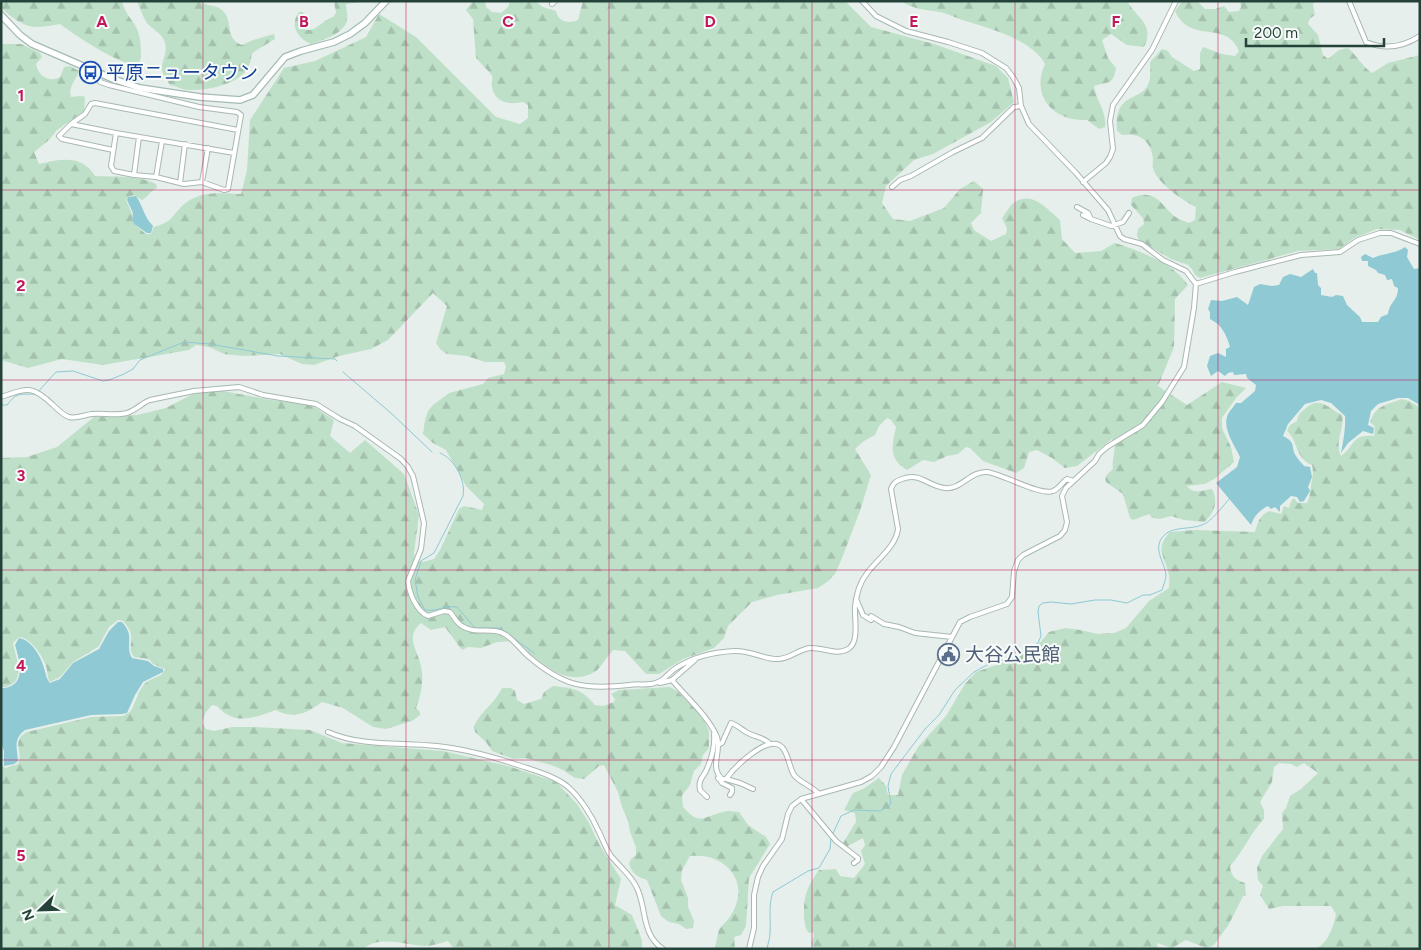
<svg xmlns="http://www.w3.org/2000/svg" width="1421" height="950" font-family="Figtree,'Noto Sans JP',sans-serif">
	<defs>
		<pattern id="forest-firs" width="22" height="20" patternUnits="userSpaceOnUse" patternTransform="scale(1.25)"><rect width="22" height="20" fill="#bfe0c8"/><path d="M5 1l3.5 6h-7zM16 11l3.5 6h-7z" fill="#a4c1ad"/></pattern>
	</defs>
	<rect width="100%" height="100%" fill="#e6efeb"/>
	<path fill="url(#forest-firs)" d="M1,1H122C124,10 128,15 133,22C141,33 143,52 139,65C124,68 73,34 60,24C53,25 44,27 36,27C24,27 9,16 1,7Z
		M137,1H199C206,7 218,4 224,12C233,23 225,39 242,45L253,40L274,34L275,39L252,53C251,59 250,67 245,72C234,85 205,91 189,90C183,90 176,86 170,85C167,80 163,75 162,71C161,61 168,53 165,43C163,34 153,30 147,23C143,17 140,8 137,1Z
		M334,1H366L346,4C346,10 348,14 347,20C344,34 323,40 311,44C298,38 289,26 299,12H303C306,18 301,23 304,29C315,34 322,20 333,17L336,13Z
		M473,1H485L486,7L492,12L501,13L508,7L510,1H535L543,7L556,11C558,22 569,24 578,20L583,1H845L871,27L934,44L996,66L1008,78L1014,102L991,122L933,154L914,160L886,186L882,203L893,219L910,221L944,208L960,189L974,181L983,189L981,213L971,223L974,230L991,241L1006,234L1007,228L1002,218C1006,213 1010,205 1015,202C1033,191 1047,209 1060,220L1062,239L1075,253L1101,251L1115,243C1140,251 1173,263 1188,285L1175,299L1174,347L1158,386L1187,405L1222,382L1246,388L1236,398L1222,418V428L1231,447L1234,462L1214,479L1205,484L1187,486C1194,495 1203,490 1212,489C1219,501 1214,514 1204,522L1184,520L1171,516L1160,519L1152,518L1149,514L1133,520L1130,518L1123,494L1106,482C1104,476 1109,473 1113,469C1111,457 1118,451 1112,439L1077,466L1065,468L1052,458L1037,450L1029,452L1024,468L1016,473L983,461L970,448L966,447L958,454L947,456L934,462L923,460L907,470C888,458 892,446 896,427L891,420L887,418L879,426L875,435L864,441L855,449L871,475L860,511L842,558L835,574L827,582L818,588L777,595L752,602L728,626L724,638L714,648L683,659L659,674H646L625,651L613,650C608,655 601,667 596,671C566,691 537,659 515,641L497,642L481,648L468,647L462,650L445,627L431,630L421,623C405,637 417,649 421,666C424,680 421,695 416,708L420,712V715L412,721L386,729L373,727L343,708L322,702C307,713 294,720 276,710C253,718 235,726 217,706L212,705L206,712L202,723L206,729L214,731L232,727H252L310,730L342,743L443,751L508,766L556,782L577,804L589,823L599,844L621,879L615,905L632,915L642,940V949H454L448,941C441,943 432,946 425,946C403,945 381,935 363,949H1V765L5,768L18,764C24,752 10,741 27,732L91,717L123,716L130,712L133,707L139,692L144,684L150,680L161,675L165,669L153,664L149,659L134,657C128,649 132,645 131,636C131,630 127,626 123,621L118,620L109,627L98,647L73,662L60,677L50,682C47,677 48,672 46,666C42,655 31,638 19,637L13,643C16,659 28,686 1,687V458L27,457L57,447L94,417L137,415L166,408L193,394L218,390L271,400L310,404L334,420L330,436L350,453L365,440L404,474L419,515L414,553L415,560L423,562L434,559L440,550L459,509L464,506L482,510L484,504L466,486L446,450L433,443L423,434L425,420L428,411L433,405L449,393L483,384L488,378L504,374L506,367L504,362H485L467,356L447,354L441,350L436,343L447,306L433,293L388,340L371,349L339,356L314,365L302,364L280,354L243,356L224,354L209,347L196,345L189,350L103,365L62,359L28,368L1,360V44H21L40,53L42,57L36,64C38,76 49,83 60,77L64,67L70,66L79,71C76,81 68,86 71,97L82,96L85,97L84,111L57,130L49,140L34,152L39,164C60,159 82,154 95,176C114,177 138,175 156,184L157,188C150,191 148,197 142,200L134,195L128,197L126,200L132,214V220L134,224L146,234H151L154,227C171,222 170,219 181,207C197,190 221,193 241,194L247,170L250,120L284,68L315,61L366,37L379,14L416,37L496,117L520,124L528,118V105L523,102C509,105 495,103 492,87C491,84 493,80 492,76C490,72 480,63 476,58L473,19L466,10Z
		M901,1H1127C1138,20 1155,24 1144,47L1127,45L1111,34L1102,40L1108,58L1116,68C1113,86 1108,81 1094,86C1096,101 1107,111 1105,127L1099,129L1087,120C1054,122 1030,96 1045,64C1032,39 988,28 962,20C956,18 951,15 944,13C927,9 917,11 901,1Z
		M1182,1L1199,3L1205,9H1215L1224,6L1229,12L1239,11L1241,7L1240,1H1314L1313,5L1315,15L1309,19L1308,24L1318,35L1323,55L1328,59L1339,50L1348,48C1357,56 1362,66 1372,73L1388,63L1420,55V240L1400,230L1377,229L1354,238L1339,249L1298,251L1200,278L1195,275L1192,269L1188,265L1171,259L1139,240L1137,236L1138,229L1144,224L1143,218L1131,205L1132,198C1154,188 1161,204 1174,216C1178,219 1184,221 1189,223L1195,220L1196,207C1183,201 1156,182 1153,168C1152,167 1153,161 1153,160C1152,142 1140,132 1122,135L1117,131C1113,90 1143,103 1149,82C1151,76 1150,69 1150,62L1162,49L1168,51L1172,57L1194,71L1200,69V53L1203,47L1222,54L1235,56L1239,51C1226,19 1190,45 1175,11Z
		M1402,399L1409,401L1419,407L1420,413V949H1316C1329,941 1333,928 1336,914L1331,906H1283L1269,909L1260,895L1263,886L1258,880L1257,868L1262,856L1283,829L1282,813L1286,808L1290,796L1301,789L1318,773L1304,763L1297,767L1291,764L1279,763L1274,767L1272,782L1260,802L1264,810V819C1250,833 1244,851 1230,866C1231,876 1235,880 1245,883L1246,896H1243L1229,924L1214,945L1206,948L1186,940L1172,948L1157,943L1158,949H815L811,944L814,936L813,932L809,933C805,928 805,924 804,918C803,896 807,887 819,870L836,869L840,876L854,878L865,864L861,851L865,845L863,838L846,847L843,843L856,822L855,813L844,810L853,793L863,789L879,778L886,786L888,795H898L902,775L918,747L946,716L965,684L976,672L1013,659L1025,653L1039,644L1049,632L1065,628L1080,630L1098,634L1114,633L1126,628L1149,601L1169,588C1169,583 1170,579 1169,575C1165,557 1154,549 1170,532L1195,530L1255,532C1258,522 1259,516 1269,511L1281,514L1284,506L1289,508L1291,501L1294,498L1298,503H1307C1310,497 1310,493 1311,486C1312,478 1314,474 1312,465C1294,457 1299,442 1287,431L1290,425L1297,421C1298,414 1301,412 1306,408C1320,395 1329,409 1342,415C1345,428 1334,442 1341,456C1355,446 1351,434 1374,436L1375,427L1370,422C1376,405 1386,405 1402,399Z
		M553,686C573,688 582,689 595,705L603,706L614,702L615,699L611,694L619,690L670,687L677,691L695,709L705,722L709,731V748L703,755L701,764L694,771L689,787L682,795L683,807C700,826 702,817 723,812C728,810 734,812 739,812L748,825L766,837L770,844L749,878L746,926L741,935L734,937L735,949H714C717,943 717,936 719,930C721,926 726,922 729,918C741,901 743,881 726,866C715,857 704,855 690,856L682,870L681,880L688,898V907L694,921L693,928L686,929L679,924L669,922L661,916L647,880C637,877 632,873 629,864L631,859L636,855V847L630,832L628,820L622,807L618,792L604,765L599,766L584,779L575,778L563,770L551,765L525,758L513,759L492,751L486,742L475,732L474,726C481,711 495,703 502,688H511L515,691L517,700L524,704L541,699L544,692Z"/>
	<path fill="#8ec9d4" d="M136,196C143,206 144,217 153,226L151,233H147L134,224L132,220L133,213L127,200L128,197Z
		M1405,247L1408,250L1407,257L1414,269L1420,268V405L1408,398H1398L1378,404L1371,411L1368,425L1374,428L1373,434L1363,431L1348,443L1341,453C1343,444 1346,425 1345,416L1331,403L1321,400L1305,404L1288,424L1283,436C1297,443 1290,446 1296,456C1298,460 1302,463 1304,466L1310,467L1312,477L1308,487L1310,491L1304,501L1300,502L1297,497L1291,496L1280,506V512L1275,507L1271,509L1268,506C1260,510 1254,516 1251,525L1216,483L1237,467L1240,457C1235,446 1223,430 1227,417C1228,412 1233,408 1236,403H1241L1255,391L1256,385L1247,378L1246,374L1234,375L1233,372L1228,373L1225,376L1218,371L1211,376L1207,366L1210,356L1218,353L1226,357V349L1230,347C1226,334 1222,325 1210,319V312L1208,309L1211,300L1222,301L1237,297L1248,305L1254,287L1260,284L1272,286L1279,285L1283,277L1290,274L1301,277L1313,269L1315,273H1317L1318,285L1321,288V295L1332,297L1336,295L1343,296L1347,305L1360,317L1362,322H1378L1381,317L1388,314C1390,301 1398,301 1398,288L1394,286L1392,279L1387,280L1385,275L1378,273L1376,270L1368,266V261H1362L1361,257L1365,254L1373,258C1384,253 1395,254 1405,247Z
		M118,622H122C136,637 124,645 132,658L148,661L154,666L163,669V672L143,682L135,695L127,713L122,714L91,715L25,730C13,739 17,748 18,761L14,764L4,766V751L1,742V688C27,688 20,661 15,645L19,638C32,640 41,657 44,668C46,674 46,678 50,683L60,679L73,663L99,649L109,631Z"/>
	<g fill="none" stroke-linecap="round" stroke-linejoin="round">
		<path stroke="#8ec9d4" stroke-width="1" d="M343,372L392,414L432,452
			M1,405H7C18,391 20,395 36,394L56,372L73,371L103,381L109,380L124,374L133,369L140,360L184,342L210,344L278,356L335,359L337,361
			M440,453C455,459 466,481 463,496L434,553L421,561L415,580L418,597L425,610C439,612 442,605 457,607L475,628H500L534,653
			M767,949C768,943 770,938 770,933C771,919 768,906 773,892L808,871L819,868L830,849L831,838L841,816L854,810L880,811L891,804L888,786L891,774L925,729L939,715L955,690L974,672L987,665L1013,657L1038,643L1041,636L1038,612L1039,606L1043,603L1051,602L1071,604L1095,600H1111L1127,603L1143,595H1150L1162,590C1163,586 1166,580 1166,575C1165,564 1155,552 1160,541C1169,523 1191,532 1206,523C1215,517 1223,506 1230,498"/>
		<defs>
			<path id="street" d="M1349,1L1366,42C1385,50 1403,47 1420,36
				M552,4L555,1
				M99,73L100,82L109,85L199,107L237,112L241,115L228,189L224,190L202,182L184,184L156,177L134,175L114,171L111,166L116,133
				M71,124L85,114L91,104L95,103L238,130
				M113,150L62,139L59,136L71,124L116,133L234,153
				M134,175L139,137
				M156,177L162,141
				M202,182L208,148
				M1083,182L1106,163L1110,157L1113,149L1110,121L1113,105L1152,50L1176,1
				M180,183L185,144
				M892,187L900,180L911,176L953,152L982,138L1014,107L1021,106
				M1077,207L1088,213L1091,219L1111,226L1123,222L1129,213
				M1083,215L1091,219
				M1196,284L1235,272L1301,255L1340,252L1358,240L1380,233H1391L1420,244
				M1,397C28,388 32,385 53,405C58,410 63,415 69,417C76,419 84,415 92,414C103,413 116,416 127,413C136,410 142,403 150,400L194,391L239,387L263,395L316,404L340,419L355,426L401,459L408,467L413,476L424,523L421,549L408,581C409,592 416,611 428,616L444,611L450,612C454,616 456,623 462,626C475,635 493,626 506,635C514,640 520,649 528,656C563,686 583,690 629,685C640,683 651,687 662,680C667,676 671,671 676,668C693,657 714,652 734,651C751,650 765,660 778,659C790,659 799,649 810,648C822,647 837,656 848,649C860,642 854,618 855,606C856,600 857,594 859,588C867,564 895,552 898,529L891,489C893,483 896,481 902,479C921,472 927,486 945,488C961,490 970,471 987,472C1003,474 1040,496 1053,491C1059,489 1062,482 1067,479L1073,481
				M856,599L863,615L871,620V616L884,624L899,627L915,633L952,637
				M672,680L695,660
				M660,683L672,680C686,697 709,717 717,737C722,751 709,767 722,779H726C734,768 768,733 782,747C789,755 789,767 794,775C799,782 812,786 819,794
				M328,732C362,747 400,742 437,746C466,749 494,757 521,766C536,771 554,776 567,786C580,797 592,816 599,832C603,840 606,849 611,856C620,867 631,875 637,888C647,909 641,934 663,949
				M718,745L722,743L731,723C737,725 741,729 746,732C754,737 764,737 770,744
				M718,778L722,783L732,788V792L730,795
				M726,779L740,783L753,789
				M707,797L700,790C698,781 702,778 706,771C711,760 715,745 714,734
				M801,799L836,841L858,858V860L854,863
				M749,949L754,928V895L758,877L763,866L782,839L788,814L792,806L801,799L861,782L872,776L881,767L894,747L960,622L970,617L1007,604L1012,597L1014,571L1018,560L1023,555L1060,536L1065,530L1067,522L1062,496L1066,488L1095,461L1099,454L1107,447L1143,425L1162,402L1184,367L1194,308L1196,284L1186,271L1163,260L1142,244L1124,239L1120,236L1108,210L1076,173L1029,124L1021,106L1019,88L1013,77L1006,68L982,53L948,42L906,31L876,16L862,1"/>
			<path id="secondary" d="M1,15L20,35L32,44L113,79L140,88L200,97L240,100L253,95L285,57L301,51L334,42L350,34L365,23L386,1"/>
		</defs>
		<use href="#street" stroke="#a8b8b2" stroke-width="6"/>
		<use href="#secondary" stroke="#a4bbb3" stroke-width="8"/>
		<use href="#street" stroke="#fff" stroke-width="4"/>
		<use href="#secondary" stroke="#fff" stroke-width="5.5"/>
	</g>
	<path fill="none" stroke="#c2185b" stroke-width="1" stroke-opacity="0.55" d="M203,1V949M406,1V949M609,1V949M812,1V949M1015,1V949M1218,1V949M1,190H1420M1,380H1420M1,570H1420M1,760H1420"/>
	<defs>
		<symbol id="bus-ring" viewBox="-11 -11 22 22"><circle r="9.5" fill="#f7fbf9" stroke="#1a4fb4" stroke-width="1.5"/><path d="M-5-6H5V4H4V6H2V4H-2V6H-4V4H-5ZM-3.5-4V0h7V-4ZM-3.5 1.2v1.5H-2V1.2ZM2 1.2v1.5H3.5V1.2Z" fill="#1a4fb4"/></symbol>
		<symbol id="civic-ring" viewBox="-11 -11 22 22"><circle r="9.5" fill="#f7fbf9" stroke="#5c6f8a" stroke-width="1.5"/><path d="M-.6-6.5H3V-4.5H.6V-3L4-1V1h2V6H-6V1h2V-1L-.6-3ZM-1.2 2.5V6h2.4V2.5Z" fill="#5c6f8a"/></symbol>
	</defs>
	<g fill-rule="evenodd">
		<use href="#bus-ring" x="78" y="60" width="25" height="25"/>
		<use href="#civic-ring" x="936" y="642" width="25" height="25"/>
	</g>
	<g text-anchor="middle" dominant-baseline="central" stroke-width="4" stroke-linejoin="round" paint-order="stroke">
		<g font-size="19" fill="#164399" stroke="#f7fbf9" text-anchor="start">
			<text x="106" y="72">平原ニュータウン</text>
		</g>
		<g font-size="19" fill="#4e5e75" stroke="#f7fbf9" text-anchor="start">
			<text x="965" y="654">大谷公民館</text>
		</g>
	</g>
	<g font-size="16" text-anchor="middle" font-weight="bold" fill="#c2185b" stroke="#f7fbf9" stroke-width="4" stroke-linejoin="round" paint-order="stroke">
		<text x="102" y="27">A</text>
		<text x="304" y="27">B</text>
		<text x="508" y="27">C</text>
		<text x="710" y="27">D</text>
		<text x="914" y="27">E</text>
		<text x="1116" y="27">F</text>
		<text x="21" y="101">1</text>
		<text x="21" y="291">2</text>
		<text x="21" y="481">3</text>
		<text x="21" y="671">4</text>
		<text x="21" y="861">5</text>
	</g>
	<rect width="1421" height="950" fill="none" stroke="#24423a" stroke-width="5"/>
	<g transform="translate(40 910) rotate(247)" stroke="#f7fbf9" stroke-width="4" paint-order="stroke">
	<path d="M0-4L9 19L0 12L-9 19Z" fill="#24423a"/>
	<text y="-8" font-size="14" font-weight="bold" text-anchor="middle" fill="#24423a">N</text>
	</g>
	<path d="M1246 38v8h138v-8" fill="none" stroke="#24423a" stroke-width="2.5"/>
	<text x="1254" y="38" font-size="15" fill="#24423a" stroke="#f7fbf9" stroke-width="4" paint-order="stroke">200 m</text>
</svg>
